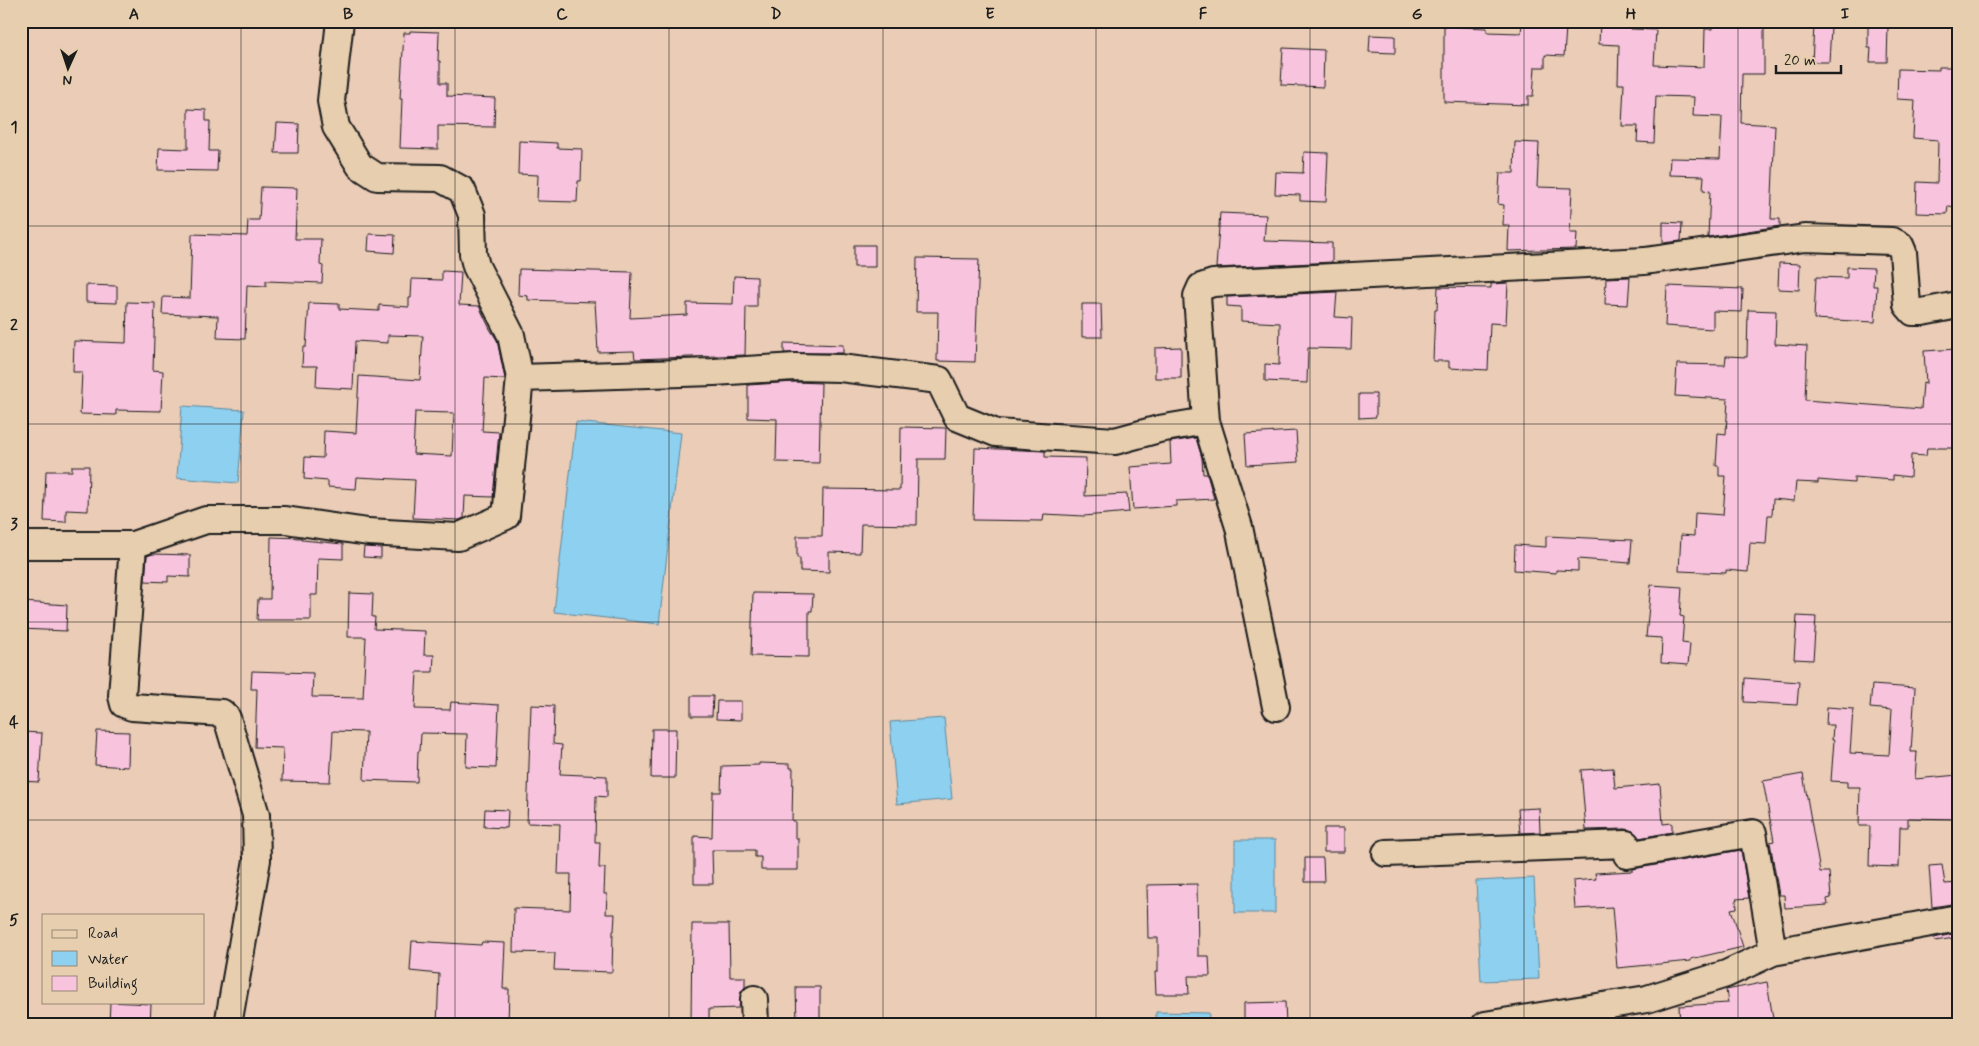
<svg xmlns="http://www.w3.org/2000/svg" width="1979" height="1046" font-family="Mynerve,sans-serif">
	<rect width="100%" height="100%" fill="#eaccb7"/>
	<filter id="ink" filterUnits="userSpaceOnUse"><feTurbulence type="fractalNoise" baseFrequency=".02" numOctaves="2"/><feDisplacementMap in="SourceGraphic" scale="10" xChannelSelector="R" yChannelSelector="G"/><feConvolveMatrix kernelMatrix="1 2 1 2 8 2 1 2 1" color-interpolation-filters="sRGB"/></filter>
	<g filter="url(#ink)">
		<path fill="#8dd0ef" stroke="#60889b" d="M182,406L244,410L238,483L177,478Z
			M576,422L681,433L659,624L554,612Z
			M944,718L952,799L897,804L890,722Z
			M1235,840H1275V913H1235Z
			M1534,878L1539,979L1481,981L1476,881Z
			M1156,1012L1209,1013L1208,1025H1156Z"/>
		<path fill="#f8c3dd" stroke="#1c1c1c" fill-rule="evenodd" d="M1600,21L1631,22V29L1656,30L1654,65L1704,67L1705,29H1712L1713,21H1744V26H1764V74H1742L1741,123L1775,125L1771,219H1780V226L1708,237L1710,191L1703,190L1704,176L1669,175L1670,158L1720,159L1722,117L1693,116L1694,97L1656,96L1654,143L1637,142L1638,126H1622L1624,84H1618L1619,45L1599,44Z
			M1522,24L1566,27L1564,56L1545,55V67H1535L1533,96H1528V105L1444,102V26L1487,28V32L1521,33Z
			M1868,25L1888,26L1887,62H1870L1871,48H1868Z
			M1814,26L1831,27L1829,62H1812Z
			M410,31L439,32L438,61H440V83H447V96L495,98L494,127L438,126V149L400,148L402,99H400L404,33H410Z
			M1370,35L1395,36V53L1369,52Z
			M1283,48L1324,50L1323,87L1281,85Z
			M1939,67H1958L1956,178H1958V207L1948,206L1947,214L1916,213L1917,182L1937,183L1938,140L1913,138L1915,100L1897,99L1898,69L1939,70Z
			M188,109L206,110V121H210L209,151H218L217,171L158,170L159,148L188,149Z
			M277,123L299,124L298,153H275Z
			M519,141L557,143V148L582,149L581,181H578L577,202L537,201L538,175L518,174Z
			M1515,142L1539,143L1537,187L1572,188L1570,233H1577L1576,249L1508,251L1509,225H1503L1504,205L1498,204L1500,173H1514Z
			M1304,152L1328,153L1326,202L1300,201V195L1275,194L1276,172L1303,173Z
			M261,187L297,188L295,239H321L320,265L323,266L322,283L266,281V286L247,285L245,339L217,338L218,316L162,314L163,297L190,298L192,234L247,236L248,220H259Z
			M1220,213L1266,215L1264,241L1332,243V262L1216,268Z
			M1663,222L1682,223L1681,241L1663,243Z
			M369,234L395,235L394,253L368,251Z
			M854,245H875V267H854Z
			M917,258L979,259L975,362L937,361L938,312H916Z
			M1779,263L1800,264L1799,290L1778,289Z
			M1847,267L1874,268L1873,286H1877L1875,322L1814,319L1816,277L1847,278Z
			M519,269L632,272L630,318L687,315V303L733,304L734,276L757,277V307H746L745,355L635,359L634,351L598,352L595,302L528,300V296L518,295Z
			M442,271L461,272L459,305L479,306L490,329L497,340L505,379L485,378L482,431L499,432L493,497L465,496L464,518L459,520L413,518L415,480L357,477L356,489L328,487V481L304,479L305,457L323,458L324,431L356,433L359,376L420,380L423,336L388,335V343L355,341L353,389L316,387L317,366H302L303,347H306L309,303L339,304V309L379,311V305L409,307V298H411L412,279L442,280ZM415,412L454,413L452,456L413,454Z
			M1630,277L1628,305L1605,304L1606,278Z
			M1508,283L1506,324L1490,323L1488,370L1449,368V361H1433L1435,310H1437L1438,287L1491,288V284Z
			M86,285L117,286V303L86,302Z
			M1667,286L1743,289L1742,312L1713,311V329L1665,326Z
			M1337,292L1335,317L1352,318L1351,349L1308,348L1307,383L1265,381V364L1279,365L1280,323L1241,321V307L1227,306V297Z
			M127,302L155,303L153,370L163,371L161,411L116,410V415L80,414L82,372H73L74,341L126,343Z
			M1082,304H1101L1102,337H1082Z
			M1748,310L1776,311L1775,344L1807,346L1805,400L1921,409L1923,383L1926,384L1924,351L1958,349V448H1927L1926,456L1911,455L1910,477L1893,475V480L1854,477V483L1818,480V483L1796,482L1794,501L1773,499L1772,515H1768L1766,544L1750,543L1748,572L1726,570V573L1679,571L1681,535L1694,536L1695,513L1723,515L1726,476H1719V466H1716L1718,433L1726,434L1728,399L1675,396L1677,364L1725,365L1726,356L1747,357Z
			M784,343L843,345V353H784Z
			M1181,347V378H1155V348Z
			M795,382L821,383L819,463L776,462L777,419L748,418V385Z
			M1359,394H1376V417L1359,418Z
			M901,427L946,428L945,459H918L917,525L861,524L860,553L829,552V572L800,571V558H797V536H822L823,489L900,490Z
			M1296,431L1298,462L1247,465L1245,434Z
			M1196,438L1202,458L1203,474H1207L1214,499L1176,501V506L1133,509L1130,467L1171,464L1170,442Z
			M975,448L1045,451V457L1086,458L1085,496L1127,494L1129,512L1084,516L1044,514L1043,521L973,520Z
			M72,466H89L88,511L66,510V522L44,521L46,471H72Z
			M1546,536L1632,540L1630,563L1578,559V571L1556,570V573L1514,570L1515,545L1546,547Z
			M271,537L302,538V540L343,544V559L318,558L317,595H311V620H257L258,599H270Z
			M364,547L381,548V558L363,557Z
			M153,554L190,555V577L168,576V582L145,581L147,556Z
			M1651,585L1682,587L1680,616L1684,617L1682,643L1690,644L1688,665L1661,663L1662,638L1646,637Z
			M349,593L373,594L372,617H375L374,629L425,631L424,655H434L433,672H417L415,709L450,710L451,702L499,705L496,768L466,767L467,734L421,733L420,751H418L417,782L364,780L366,732L333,731L330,782L282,781L283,748L255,747L257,689H251L252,671L313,673L312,697L363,698L366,637H348Z
			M753,593L813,594L812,611H809V657L751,656Z
			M23,602L67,605L66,631L21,629Z
			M1797,616L1816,617L1813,660L1794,659Z
			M1745,678L1799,682L1797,705L1744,702Z
			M1872,685L1915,688L1911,752H1917L1915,779L1958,775V819L1908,818V827H1900L1899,867L1869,866L1870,826H1859L1860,787H1847V782L1831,781L1834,740H1832L1833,725H1826L1827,707L1853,709L1850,753L1889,755L1892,710L1870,708Z
			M691,696H713L712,716H691Z
			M717,701H741V720L716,719Z
			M531,705L554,706L553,744L562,745L560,774L607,776V797L596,796L595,842H600L599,868H605L604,894H607L606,914H615L614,931H613L612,972L554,970L555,953L513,952L514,908L570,910L571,874H558L560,824L527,823Z
			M652,729H676L675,778H651Z
			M97,731L129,732L128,767L95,765Z
			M21,732L42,733L39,782L21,781Z
			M759,763L790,764V768H793L792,821H795V838H798V870H761V857H755V850H712L713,884H694V836L712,837L713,792H721L722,766L759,765Z
			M1613,768L1615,788L1660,784L1663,824L1672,823V832L1639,838L1633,831L1626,829L1586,830L1581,770Z
			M1803,774L1820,872H1829L1831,898L1827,899L1828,905L1785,908L1784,895H1779L1770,842L1774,841L1763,781Z
			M1539,808L1540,832L1520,833L1518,809Z
			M485,809L508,810L507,828L484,827Z
			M1324,828H1344V852H1324Z
			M1741,850L1749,898L1736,899L1737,908L1731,909L1743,947L1691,959V961L1617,968L1612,907L1575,909L1573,881L1596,879L1595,873L1633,871V869Z
			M1305,858H1323L1324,882H1305Z
			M1942,865L1945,884L1958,883V903L1932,907L1929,866Z
			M1197,884L1198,956H1209L1210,976H1188L1189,994H1156L1155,972H1158V938H1148L1147,885Z
			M692,924H729L730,977H745V987L741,992L739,1008L709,1009V1025H691Z
			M1953,934L1954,938L1935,941L1934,938Z
			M412,941L481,945L482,942L505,943L503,989H509L508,1025H437L439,974L410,971Z
			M1767,982L1774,1025H1680L1679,1006L1728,1003L1726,990Z
			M796,987H820V1025H797Z
			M110,1002L151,1004L150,1025H109Z
			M1285,1002L1286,1025H1244V1003Z"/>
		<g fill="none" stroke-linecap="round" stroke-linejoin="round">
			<defs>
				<path id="minor" d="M520,378L714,372L795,367L840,368L939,380L957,417L996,433L1115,441L1159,429L1206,421
					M21,545H133L206,520H285L368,532L458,537L506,516L520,378L511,335L476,266L473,254L472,215L462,190L440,178L377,177L360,166L336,127L331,101L340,21
					M133,545L122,696L124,704L132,707L222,713L227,718L256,815L257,860L228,1025
					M1276,707L1239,527L1206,421L1197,296L1201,287L1213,283L1645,261L1805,238L1892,241L1900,245L1903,252L1907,305L1913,312H1922L1958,305
					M1386,853L1626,844L1627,855L1753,833L1773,952
					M754,999L755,1025
					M1485,1025L1647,999L1726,974L1773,952L1958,918"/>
			</defs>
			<use href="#minor" stroke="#1c1c1c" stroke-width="30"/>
			<use href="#minor" stroke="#e6ceae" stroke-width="26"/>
		</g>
	</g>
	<path fill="none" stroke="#1c1c1c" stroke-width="1" stroke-opacity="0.55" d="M241,21V1025M455,21V1025M669,21V1025M883,21V1025M1096,21V1025M1310,21V1025M1524,21V1025M1738,21V1025M21,226H1958M21,424H1958M21,622H1958M21,820H1958"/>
	<rect width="1979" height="1046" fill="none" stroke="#e6ceae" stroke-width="55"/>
	<rect x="42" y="914" width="162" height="90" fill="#e6ceae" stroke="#958774"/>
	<rect x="52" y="930" width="25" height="8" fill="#e6ceae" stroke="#958774"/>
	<text x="88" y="938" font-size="15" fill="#1c1c1c">Road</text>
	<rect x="52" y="951" width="25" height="15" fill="#8dd0ef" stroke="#958774"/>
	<text x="88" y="964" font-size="15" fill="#1c1c1c">Water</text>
	<rect x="52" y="976" width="25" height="15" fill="#f8c3dd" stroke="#958774"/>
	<text x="88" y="988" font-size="15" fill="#1c1c1c">Building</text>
	<g transform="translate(68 68) rotate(183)" stroke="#e6ceae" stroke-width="4" paint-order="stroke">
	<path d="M0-4L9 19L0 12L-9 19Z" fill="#1c1c1c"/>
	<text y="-8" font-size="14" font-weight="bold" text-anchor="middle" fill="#1c1c1c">N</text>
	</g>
	<path d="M1776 65v8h65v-8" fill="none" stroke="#1c1c1c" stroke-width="2.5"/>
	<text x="1784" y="65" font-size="15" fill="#1c1c1c" stroke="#e6ceae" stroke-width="4" paint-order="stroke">20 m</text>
	<rect x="28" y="28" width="1924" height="990" fill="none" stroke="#1c1c1c" stroke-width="2"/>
	<g font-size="16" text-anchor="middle" font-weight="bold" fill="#1c1c1c">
		<text x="134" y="19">A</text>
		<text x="348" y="19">B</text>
		<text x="562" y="19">C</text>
		<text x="776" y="19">D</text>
		<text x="990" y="19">E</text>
		<text x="1203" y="19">F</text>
		<text x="1417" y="19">G</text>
		<text x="1631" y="19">H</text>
		<text x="1845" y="19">I</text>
		<text x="14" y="132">1</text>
		<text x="14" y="330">2</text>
		<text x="14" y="529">3</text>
		<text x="14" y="727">4</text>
		<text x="14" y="925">5</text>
	</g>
</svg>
